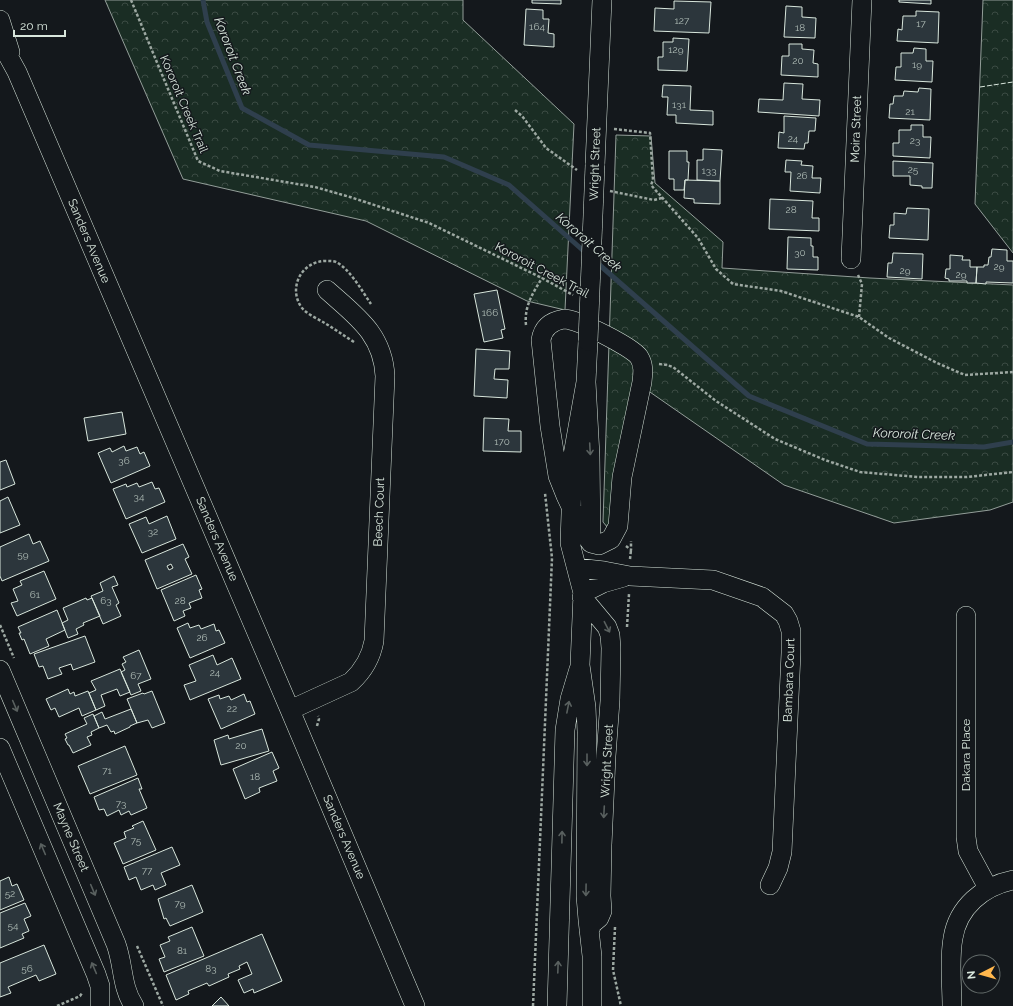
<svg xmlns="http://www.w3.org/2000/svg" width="1013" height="1006" font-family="Raleway,sans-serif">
	<defs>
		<pattern id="park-crowns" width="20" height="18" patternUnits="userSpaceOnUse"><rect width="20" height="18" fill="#1a2d24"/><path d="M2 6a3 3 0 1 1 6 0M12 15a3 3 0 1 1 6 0" fill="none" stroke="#3b4b43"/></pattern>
	</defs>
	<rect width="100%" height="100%" fill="#14181c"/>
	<path fill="url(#park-crowns)" stroke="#939e99" d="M105,0H463V20L574,124L565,310L527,301L366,221L183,179Z
		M983,0H1013V253L975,204Z
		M616,135L651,136L655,183L723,242L722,268L870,278L1013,285V502L990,510L894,523L784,485L634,381L613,511L608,528L603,522Z"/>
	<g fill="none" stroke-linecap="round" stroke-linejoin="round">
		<path stroke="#2f3f4d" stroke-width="5" d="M203,0L207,22L242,108L309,145L444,157L509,185L586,253
			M595,261L749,396L867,444L984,447L1013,442"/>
	</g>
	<path fill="#2c363c" stroke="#d8e6dc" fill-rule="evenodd" d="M532,0H561V4L532,3Z
		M899,0H931V4L899,2Z
		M674,1L711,2L709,33L654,31L655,8L674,9Z
		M786,6L802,7V17L816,18L815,38L784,37Z
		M526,9L543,10V19H549L548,33L554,34V47L524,45Z
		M916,11L939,12L938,43L897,41L898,29L902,30L903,16H916Z
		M673,38L689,39L687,71L658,70V57H663V42H673Z
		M789,44H802V49L814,50L813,63L818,64V77L781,75L782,56H789Z
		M914,48L926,49V61H933L932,82L895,80L896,67H901V53H913Z
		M784,83L803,84L802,99L820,100L819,116L758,112L759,99L783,100Z
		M663,85L691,86L690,110L713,111V125L676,123V115H667L668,97H662Z
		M919,88L931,89L930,120L889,118L890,104H893L894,96H903L904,91L918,92Z
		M784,116L816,118L815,131H809L808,143H805L804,149L778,148L779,132L784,133Z
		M911,125H923V137H931L930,158L893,156V143H899V130H911Z
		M703,149L722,150L720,181L697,180V160H703Z
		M669,151H687V162H689L688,180H685L684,190H674V179H669Z
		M786,160L802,161L801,165L813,166L812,178H821L820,193L790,191L791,172H785Z
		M893,161L933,163L932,188H922V186L910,185V176H893Z
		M685,180L720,181V204L694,203V199L684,198Z
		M770,199L813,201L812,218H819V231L769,229Z
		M907,208L929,209L928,240L889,238L890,225H894V213L906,214Z
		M788,237L811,238V246H813V257H818V270L787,269Z
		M992,249L1007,250V261H1013V283L986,282V284L976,283L977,267H984V265H988L989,257H991Z
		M893,253L923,254L922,279L887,277L888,263H892Z
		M950,255L963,256L962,260H970V267H977L976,283H967V281H949V279L945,278L946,269H950Z
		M497,290L505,329L501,330L503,338L484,342L474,294Z
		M476,349L510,351L509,369H495L494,379L508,380L507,398L474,396Z
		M122,412L126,434L88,441L84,418Z
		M484,418L509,419L508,431H521V452L483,451Z
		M124,446L126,451L137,447L140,454L144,452L150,466L111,483L98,453L110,448L112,452Z
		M6,460L15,484L0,490V462Z
		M152,482L155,489L159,488L165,502L126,519L113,489L126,484L127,487L137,483L139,487Z
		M8,497L20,525L0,533V501Z
		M167,516L176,539L142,553L129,524L146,517L149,524Z
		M29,534L33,544L40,541L49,561L2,581L0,576V547Z
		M183,544L189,557L185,559L192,574L157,589L145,560ZM171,564L173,568L169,570L167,566Z
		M44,571L56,599L17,616L11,603L18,601L13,589L22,585L20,581Z
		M196,575L202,589L199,590L202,598L189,603L191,608L183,611L185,616L174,621L161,590Z
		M114,576L118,585L112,587L119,603L116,605L121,616L103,624L91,596L103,591L100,583Z
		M86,598L87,600L92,598L100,616L83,623L84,625L76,629L78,634L68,638L62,623L68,620L63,608Z
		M57,610L65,630L46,639L49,646L30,654L24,639L22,640L19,633H21L18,627Z
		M188,623L190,628L199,625L201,629L214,624L216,631L219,630L225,643L190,658L177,628Z
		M85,636L95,662L73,670L71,664L59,668L62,674L48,679L43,666L39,667L34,654Z
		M139,650L151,679L138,684L141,691L131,695L121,672L125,670L122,664L126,662L123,657Z
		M213,655L217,665L232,658L241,679L190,700L184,685L196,681L189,665Z
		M120,669L130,692L120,696L117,689L101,695L105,706L96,710L89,693L96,690L91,681Z
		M68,689L70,694L74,692L75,696L88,691L96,710L82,716L79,708L59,717L55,708L51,710L46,699Z
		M152,691L165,723L152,728L148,720L137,723L127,699L143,693L144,694Z
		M244,694L247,702L250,701L255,714L221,729L208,699L219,695L220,699L229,696L231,700Z
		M131,709L137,723L130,726V727L115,734L114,731L111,732L107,725L99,728L94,716L102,712L105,719Z
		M93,714L99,728L91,732L92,735L87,737L91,745L73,753L69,745H68L65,739L67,738L65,734L87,724L84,718Z
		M262,729L269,751L221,765L214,740L228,735L229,739Z
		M125,746L137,775L90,794L78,766Z
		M272,752L279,768L273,771L277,781L259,788L260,792L245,799L233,769Z
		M138,778L142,789H139L147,808L131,815L129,811L121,815L119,810L107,816L104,809L99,810L94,797Z
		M143,821L156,850L123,864L114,843L126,838L124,832L134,828L132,826Z
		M172,847L180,865L161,873L166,885L155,890L153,885L141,890L136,877L129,880L124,867Z
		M9,877L12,886L17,884L24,900L0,910V881Z
		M192,885L203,912L170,926L166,918L164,919L158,899Z
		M25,903L31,916L24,919L29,931L22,934L24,938L0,948V913Z
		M192,927L204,956L164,972L159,959L165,957L160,945L170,941L168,937Z
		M262,934L282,981L254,993L253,989L244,993L238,980L252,974L247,962L239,966L240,969L228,974L229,977L209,986L207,983L188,991L189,994L176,1000L166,975Z
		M44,945L56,974L39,981L36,975L8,987L11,993L0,997V963Z
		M221,997L229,1006H212Z"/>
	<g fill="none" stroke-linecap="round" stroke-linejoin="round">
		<defs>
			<path id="minor" d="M0,20L10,52
				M0,41L17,72L290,710L415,1006
				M595,165L602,0
				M851,259L862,0
				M564,319C577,319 632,347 639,357C644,365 643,373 642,382L622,477L618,526L611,539L599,545L591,543L583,532L566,496L558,476L550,426L541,340C543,327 552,321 564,319Z
				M588,341L586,382L590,456L591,543
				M586,382L573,455L570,543L583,593L580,665L586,707L587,732L586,896L588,920L592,956V1006
				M577,568L604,571L630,576L713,580L762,597L784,614L788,621L791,631V653L782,852L778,868L770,885
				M583,593L603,583L624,577
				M582,597L607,627L610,635L611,648L610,701L606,756L602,845L601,896L602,911L599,918L593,923L589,930
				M966,616V837L968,851L988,888
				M0,670L116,944C124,966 121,986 134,1006
				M290,710L351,682C364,670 371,658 374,641L385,376C383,334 356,316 327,290
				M0,748L96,974L100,986V1006
				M557,1006L565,730L570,699L579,669
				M952,1006C952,984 949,960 953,938C958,907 983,886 1013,880"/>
		</defs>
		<use href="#minor" stroke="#d8e6dc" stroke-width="20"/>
		<path stroke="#9da8a2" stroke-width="2.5" stroke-dasharray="3 2" stroke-linecap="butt" d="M131,0L198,161L220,171L315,187L350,197L429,223L542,278L573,295
			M515,110L522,116L546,148L577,170
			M614,129L650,133L653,180L651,185L698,238L716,269L733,284L781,291L859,317L889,338L937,363L965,375L1013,372
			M610,191L654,200L662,198
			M858,275L862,284L859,317
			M526,325C524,306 533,293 542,278
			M354,342C343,335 333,328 323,322C316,318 307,314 302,308C287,288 302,260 327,261C330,261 333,261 336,262C350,269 362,291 371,304
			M659,364L667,365L673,367L716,401L775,439L825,460L860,472L918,477H967L1013,472
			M626,546L631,550V541
			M630,559L631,550
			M0,625L14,658
			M627,627L629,594
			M317,726L319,719L318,716
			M615,927L613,970L621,1006
			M137,946L163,1006
			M57,1006L80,996L82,993
			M533,1006L552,558L545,493"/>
		<use href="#minor" stroke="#14181c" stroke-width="19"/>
		<defs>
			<path id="minor-bridge" d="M588,341L595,165"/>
		</defs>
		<use href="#minor-bridge" stroke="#d8e6dc" stroke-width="20" stroke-linecap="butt"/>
		<use href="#minor-bridge" stroke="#14181c" stroke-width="19"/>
		<path stroke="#d8e6dc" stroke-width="1" stroke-dasharray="5 2" stroke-linecap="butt" d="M980,87L1013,82"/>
	</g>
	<defs><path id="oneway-shaft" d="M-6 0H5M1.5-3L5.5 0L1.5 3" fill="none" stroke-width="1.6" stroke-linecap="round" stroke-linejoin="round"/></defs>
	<g stroke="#59605f">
		<use href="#oneway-shaft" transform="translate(590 449) rotate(87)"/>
		<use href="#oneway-shaft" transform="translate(607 627) rotate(63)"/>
		<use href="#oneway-shaft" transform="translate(15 706) rotate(67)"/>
		<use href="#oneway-shaft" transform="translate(568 707) rotate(-79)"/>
		<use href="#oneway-shaft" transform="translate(587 760) rotate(90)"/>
		<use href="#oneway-shaft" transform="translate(604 812) rotate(93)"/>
		<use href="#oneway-shaft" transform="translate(562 837) rotate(-89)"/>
		<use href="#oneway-shaft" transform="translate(43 849) rotate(-113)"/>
		<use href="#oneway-shaft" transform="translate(93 890) rotate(67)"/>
		<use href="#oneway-shaft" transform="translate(586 890) rotate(91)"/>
		<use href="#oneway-shaft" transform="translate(558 967) rotate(-88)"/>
		<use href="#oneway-shaft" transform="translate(94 968) rotate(-113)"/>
	</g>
	<g text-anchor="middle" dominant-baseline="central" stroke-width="3" stroke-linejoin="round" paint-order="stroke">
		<g font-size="10" fill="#adbab4">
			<text x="682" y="20">127</text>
			<text x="921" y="23">17</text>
			<text x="537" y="26">164</text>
			<text x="800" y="27">18</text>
			<text x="676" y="49">129</text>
			<text x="798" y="60">20</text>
			<text x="917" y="64">19</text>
			<text x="679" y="104">131</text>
			<text x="910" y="111">21</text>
			<text x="793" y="138">24</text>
			<text x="915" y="140">23</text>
			<text x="913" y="169">25</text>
			<text x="709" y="170">133</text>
			<text x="802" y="175">26</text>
			<text x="791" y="209">28</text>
			<text x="800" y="252">30</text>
			<text x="999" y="266">29</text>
			<text x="905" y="270">29</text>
			<text x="961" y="274">29</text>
			<text x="490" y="312">166</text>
			<text x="502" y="441">170</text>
			<text x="124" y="460">36</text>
			<text x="139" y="496">34</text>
			<text x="153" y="531">32</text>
			<text x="23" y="554">59</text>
			<text x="35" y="594">61</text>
			<text x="106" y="600">63</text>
			<text x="180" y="600">28</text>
			<text x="202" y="637">26</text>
			<text x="215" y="672">24</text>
			<text x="136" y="675">67</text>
			<text x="232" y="708">22</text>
			<text x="241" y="745">20</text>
			<text x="107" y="770">71</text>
			<text x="255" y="776">18</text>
			<text x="121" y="803">73</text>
			<text x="136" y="840">75</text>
			<text x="147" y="870">77</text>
			<text x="10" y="893">52</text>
			<text x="180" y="903">79</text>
			<text x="13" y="925">54</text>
			<text x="182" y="950">81</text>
			<text x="27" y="968">56</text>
			<text x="211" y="968">83</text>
		</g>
		<g font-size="12" fill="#d8e6dc" stroke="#14181c">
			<text transform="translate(184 104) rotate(67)">Kororoit Creek Trail</text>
			<text transform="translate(856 129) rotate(-88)">Moira Street</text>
			<text transform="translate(595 164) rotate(-88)">Wright Street</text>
			<text transform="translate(89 241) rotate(67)">Sanders Avenue</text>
			<text transform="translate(542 270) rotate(28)">Kororoit Creek Trail</text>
			<text transform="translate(379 512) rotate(-88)">Beech Court</text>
			<text transform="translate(217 539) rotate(67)">Sanders Avenue</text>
			<text transform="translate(789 680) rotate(-88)">Bambara Court</text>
			<text transform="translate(966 755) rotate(-90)">Dakara Place</text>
			<text transform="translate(607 761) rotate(-87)">Wright Street</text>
			<text transform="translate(71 837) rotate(67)">Mayne Street</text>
			<text transform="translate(344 837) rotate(67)">Sanders Avenue</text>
		</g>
		<g font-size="13" font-style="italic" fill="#d8e6dc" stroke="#14181c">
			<text transform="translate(233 56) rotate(69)">Kororoit Creek</text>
			<text transform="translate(589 242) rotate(41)">Kororoit Creek</text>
			<text transform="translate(914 434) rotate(2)">Kororoit Creek</text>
		</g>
	</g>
	<g transform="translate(981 974) rotate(264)"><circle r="19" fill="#14181c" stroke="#626a69"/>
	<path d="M0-3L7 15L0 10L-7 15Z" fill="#ffb74d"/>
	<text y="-6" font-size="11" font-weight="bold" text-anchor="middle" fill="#d8e6dc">N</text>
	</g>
	<path d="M14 30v6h51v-6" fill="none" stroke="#d8e6dc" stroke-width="2"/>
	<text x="20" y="30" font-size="12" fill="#d8e6dc" stroke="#14181c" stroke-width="3" paint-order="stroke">20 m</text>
</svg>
